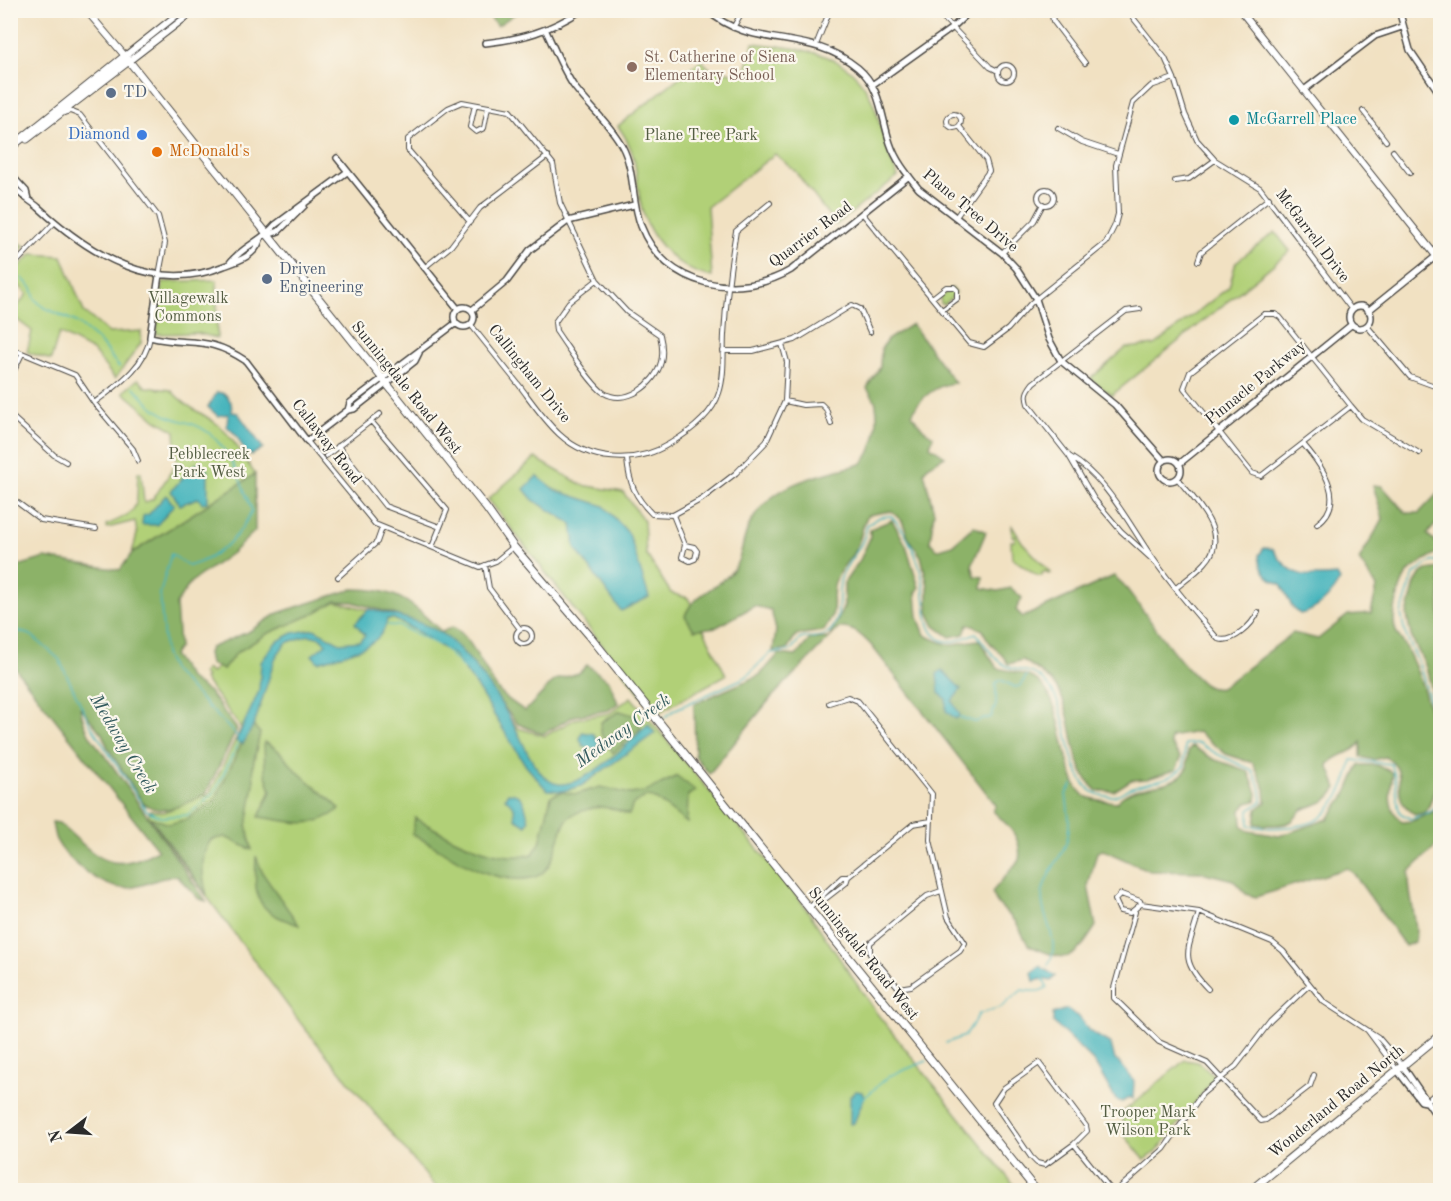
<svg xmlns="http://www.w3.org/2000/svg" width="1451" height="1201" font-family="'Old Standard TT',serif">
	<rect width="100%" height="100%" fill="#fbf7ec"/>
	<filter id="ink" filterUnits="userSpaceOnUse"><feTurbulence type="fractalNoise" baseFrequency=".0167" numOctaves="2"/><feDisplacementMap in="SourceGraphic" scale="12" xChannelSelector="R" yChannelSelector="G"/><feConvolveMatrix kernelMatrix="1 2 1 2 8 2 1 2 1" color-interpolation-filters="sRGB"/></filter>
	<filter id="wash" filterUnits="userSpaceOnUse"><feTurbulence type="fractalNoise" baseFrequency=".008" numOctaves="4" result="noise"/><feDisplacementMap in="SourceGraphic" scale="24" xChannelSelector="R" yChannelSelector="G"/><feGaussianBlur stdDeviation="1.35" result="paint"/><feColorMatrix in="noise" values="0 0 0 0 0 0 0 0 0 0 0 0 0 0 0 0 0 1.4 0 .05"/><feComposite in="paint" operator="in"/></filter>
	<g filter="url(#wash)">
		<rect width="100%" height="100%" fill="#f1e1c2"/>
		<path fill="#b1d077" stroke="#6e7e51" stroke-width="1.5" d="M753,43C806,50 856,50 876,111C883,134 887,155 898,176L836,225L795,171L775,154L707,207L712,277C678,271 648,239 641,205C634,171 640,157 618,126L701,60L710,69L738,74L747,67Z
			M1275,232L1290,251L1112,395L1090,379L1126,348L1155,345L1229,287L1236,262Z
			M10,238L25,246L11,259H10Z
			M32,254L62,256L84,312L109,333L141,331V343L115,379L93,351L59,333L51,360L27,352L32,331L11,315L27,294L11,277V274Z
			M217,280V338L197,333L156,334L163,282Z
			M952,288L956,293L945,304H941L940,297Z
			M138,379L146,387L171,390C184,406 201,412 217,424C233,437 244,458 255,474L132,553L137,534L135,521L107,528L106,525C142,511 136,508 138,472H141L144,503L153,499L177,463L175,431L156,420L123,392Z
			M535,458L582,485L623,492L644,521L646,554L671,593L688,598L726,675L656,714L488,499Z
			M1012,526L1022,542L1051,573L1048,574L1046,571L1042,573V576H1038L1012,558L1011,541H1015V536H1012Z
			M327,599L396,617L449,645L518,728L545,736L575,719L610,713L631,697L801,901L875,1011L1018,1190H438L302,1025L148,817L150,810L164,812L209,794L241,728L204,679L206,677L202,674L206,669L211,673L233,651Z
			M1185,1060L1198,1062L1215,1077L1158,1150L1145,1160L1125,1136L1122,1113Z"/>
		<path fill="#8cb268" stroke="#5c6e4a" stroke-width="1.5" d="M485,11H519L497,26Z
			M912,324L955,383C938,384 918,398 912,415L923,429L933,436L930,446L945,456L928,466L924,472L934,512L930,542L937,550L952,545L974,526L986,532L972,565L975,576L983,577L982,588L998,591L1011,588L1022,598L1016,610L1023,617L1114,576L1123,584C1142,608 1184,672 1207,686C1212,689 1216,689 1221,688L1293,633L1318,639L1348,615L1371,613L1377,587L1359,560L1383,519L1373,485L1382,486L1406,513H1419L1440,491V520L1427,534L1440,546V551C1431,557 1418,563 1410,571C1400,580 1390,619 1396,631C1398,637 1403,641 1406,647C1428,690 1451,768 1426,812L1415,815C1411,811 1404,807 1402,801C1395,786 1407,769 1385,757L1373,760L1361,757V742C1354,754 1337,753 1328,765L1337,788C1325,806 1318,802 1302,810C1298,813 1296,818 1292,821C1282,827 1266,825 1255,824L1257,809L1266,802L1265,789L1253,763L1226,754L1198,732L1171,737L1170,743L1181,758L1176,770L1147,779L1131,780L1114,791H1097C1067,765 1077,722 1058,690C1051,678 1034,667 1023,660L1008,664C1001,650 988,646 983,630L968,624L964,634L950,637L935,626L928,612V586L921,556L910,541L902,521L891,511L868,515C862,524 862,536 857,546C852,559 839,568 835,582C829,600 841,610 823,631L796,635L787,649L773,651L776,630L771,610L754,606L717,627L694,630L685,616C692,594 720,588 734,569C743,556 742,536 751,522C774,481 819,476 861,464C875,452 879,423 876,405C876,399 870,393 867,388L880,367L881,349L887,340Z
			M255,474V531L232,553L191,582L176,604L179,647L173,655L190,679L209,692L237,729L206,793C187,803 163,818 143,803L108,748L102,734L80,707C84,729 91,739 105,755L206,901L199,899L177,876C159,876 145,887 127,888C104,890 66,860 56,840C54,835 53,828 52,822L59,823C96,855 108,878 158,850L11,663V568L45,558L120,570L132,553Z
			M892,520L906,545L919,588L916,593L918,617L925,635C955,650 951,643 979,640L997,668C1010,671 1029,673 1040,683C1067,708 1062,783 1085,796C1094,801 1107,801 1117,802C1135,780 1170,792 1187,769L1188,751L1192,746L1213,759L1248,771L1257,793L1256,801L1247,803L1241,810L1242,825L1249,831L1279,836L1328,819L1347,793L1359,765H1377L1393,773C1390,792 1386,807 1402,822L1412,821L1440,809V842L1409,872C1407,896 1419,920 1415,942L1405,946L1354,874L1347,868L1256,897L1246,894L1233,880L1201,872L1150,871L1103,850L1097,852L1088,886L1096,926C1072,963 1069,963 1028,945L1016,922L997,903L992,892L1019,860C1023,838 1008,825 993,811L996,805L871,645C861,635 854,627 839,628L771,698L709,774L695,756L694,704L760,675L779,654L796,656L810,639L829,638L844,606V583L860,560L870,538V529Z
			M1440,568V721L1426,667L1411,636L1407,615L1415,583L1421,573L1427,570Z
			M353,589C399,589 410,602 442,632L452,627C471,634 485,674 499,691C506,699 517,705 525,711L555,680L579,673L587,665L609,681L618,703L609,710L574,716L543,734L518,724L450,643L394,614L353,602L336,601L313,614L267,634L236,653L223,670L210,664L208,653L210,648L250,631L278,613Z
			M620,711L636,716L641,728L613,753L601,734V722Z
			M251,723L260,733L253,765L254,784L247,826L252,850L225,837L211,840C199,856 202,877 207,895L150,817L169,824L187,819L215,800Z
			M264,742C280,748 285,759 296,770C310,784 326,794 340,809C312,831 291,821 259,817L271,791L265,772Z
			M677,776L696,791L688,795L687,823L657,800L647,796L633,804L629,815C617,809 602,805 589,809C583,811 573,813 568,818C555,835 558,873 531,878C490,886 447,852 412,834L415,818C445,835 499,865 533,854L540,843L551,796L561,792L577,794L600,787L630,794L645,792Z
			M256,856L263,874L299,925C255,911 254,899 256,856Z"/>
		<path fill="#44b4bc" stroke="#387074" stroke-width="1.5" d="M217,392L225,394L231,402L232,412L238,413L263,448L252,455L246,453L236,435L227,426L228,414L218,416L208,407Z
			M195,464H203L208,472V502L202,503L198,498L180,505L171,491Z
			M537,476L555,490L604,506L629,534L649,597L621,611L575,548L572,524L533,500L524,489Z
			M166,495L174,505L157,525H142L143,516L149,514Z
			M1264,548L1273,549C1290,577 1305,578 1337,575L1340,580C1331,597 1319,610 1300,614L1293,608L1281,584C1267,579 1260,569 1259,555Z
			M369,609C396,616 428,621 450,640C475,662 497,695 513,724C522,738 526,754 537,768C542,775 549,783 558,784C586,787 629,743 648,724L655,733L581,786L563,791L547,790L526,766L476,686L454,655L418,632L394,619H387C384,649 342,654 318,662L312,655L326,644L321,638L309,635L286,643L280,651L275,659L255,722L243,744L236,741L259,691L261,662L276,642L293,633L314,629L340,643L360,641L365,635L355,623Z
			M942,670L961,689L952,701L960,715L956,719L946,711V699L939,693L937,674Z
			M582,732L594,734L599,745L596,749L583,746L580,739Z
			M508,793C526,794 524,806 529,820L526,825L515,818L514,807L505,798Z
			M1040,966L1055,976L1051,981L1043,979L1034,981L1032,972Z
			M1067,1009L1080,1018L1089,1031L1111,1044L1115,1060L1119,1062L1134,1081L1133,1099L1130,1097L1122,1102L1116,1100L1094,1062L1053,1022V1014Z
			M856,1091L862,1092L864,1098L854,1123L850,1124V1096Z"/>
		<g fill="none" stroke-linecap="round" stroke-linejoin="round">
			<path stroke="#44b4bc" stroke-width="1.5" d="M22,278L32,288L35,299L43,307L76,322L99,341L119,367
				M134,387C144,399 155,411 170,417C183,422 197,423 209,433C232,452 241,483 252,510C240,537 218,558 189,566L171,554L160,594L165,654L173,671L239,738
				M1439,532L1440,539
				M1440,561L1431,562L1414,574L1401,614L1405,633L1419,664L1440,736
				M388,625L399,626L439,645
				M10,629L31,635L59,659L91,726L146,810L161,817L188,815L215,792L239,741
				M443,647L464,669
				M959,717L975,722L991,717L996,705V683L1001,680L1015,687L1020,686L1027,675
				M661,720L676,709L746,677L770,653L790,651L800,639C806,637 817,638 823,636C847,624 834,593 842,575C850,557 865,546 867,525L880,517L891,516C907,531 920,561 923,583C926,602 922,645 954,641C961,640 970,635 976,633C984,643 992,657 1003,664C1018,675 1031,663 1050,688C1074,719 1063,801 1114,796C1119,795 1125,790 1130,788C1150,781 1169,782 1184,766L1185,744L1199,743L1217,754L1252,770L1261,790L1262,802L1249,810V825C1268,830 1311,829 1325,814C1339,800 1348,779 1352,760L1391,764C1399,780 1394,796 1400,813L1411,819L1430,812L1440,801
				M1048,965C1064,938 1037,916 1043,890C1047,871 1063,857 1067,840C1071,825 1068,809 1066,794L1073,784
				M946,1043L965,1036L979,1014L1001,1007L1022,990C1031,992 1040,993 1047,987L1043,979
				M864,1098L889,1076L927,1061"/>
		</g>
	</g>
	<g filter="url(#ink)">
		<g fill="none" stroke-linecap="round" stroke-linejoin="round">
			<defs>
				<path id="minor" d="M936,10L990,67L998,71
					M1051,10L1053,21L1085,63
					M1127,10L1165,58L1174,78L1185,114L1197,140L1215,160L1260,188L1352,310
					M733,28L743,10
					M816,45L830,10
					M998 73a8 8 0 1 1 16 0a8 8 0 1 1-16 0Z
					M475,105L470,127L476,132L484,128L488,107
					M1363,111L1386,141
					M63,113L70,111L80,115L158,216L165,243L159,275
					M947 121a7 7 0 1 1 14 0a7 7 0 1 1-14 0Z
					M1058,128L1082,142L1118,154
					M1393,151L1410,173
					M1175,181L1189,179L1215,160
					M1038 197a8 8 0 1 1 16 0a8 8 0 1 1-16 0Z
					M862,213L969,343L984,347L1008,329L1031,303L1106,243L1115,225L1118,214L1116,165L1133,103L1151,86L1174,78
					M956,217L989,171L986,160L959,126
					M470,222L408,150V139L448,108L462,102L510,111L553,164L560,203L597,280L627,312L660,335C662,343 663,354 661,362C655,385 626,406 604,393C591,385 566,345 556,331L555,322L569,302L597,280
					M1002,253L1034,221L1043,204
					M1198,261L1201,252L1269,198
					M424,268L451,246L480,208L548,156
					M10,269L54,223
					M932,298L946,287H954L957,290V299L942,310
					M1140,309L1126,311L1033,383C1027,391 1025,394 1028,404L1069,456L1094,499L1121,531L1155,562
					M1264,314H1275L1280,317L1351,406L1261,476L1252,473L1184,388L1190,372Z
					M471,325C487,345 503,365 519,385C532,402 544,420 559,434C589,462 635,465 669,444C688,433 712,416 719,393C725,375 723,354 724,335C726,300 730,266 736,231L770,203
					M1367,326L1410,377L1440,388
					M10,348L75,375L94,403L133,449L138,461
					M723,351H753L795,340L852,305L860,309L870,332
					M10,379L22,354
					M785,401L803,405L821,404L826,409L831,424
					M94,403C116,386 146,366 150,337
					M1351,406L1362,419L1419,453
					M10,415L54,455L66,462
					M371,421L380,414
					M307,441L375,524L480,567L496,561L513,547
					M1304,445C1322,466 1348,502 1317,524
					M338,446L385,506L440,527
					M326,456L371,421L447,510L432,547
					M1069,456C1107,478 1129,525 1154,560C1173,587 1196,614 1218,639C1233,644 1252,625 1258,612
					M627,459C629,483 635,497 652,514L673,515L702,499L736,473L766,442L785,401L787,362L782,344
					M10,497L41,520L96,529
					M673,515L685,545L682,557L690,561L695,559L697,551L694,547L685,545
					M485,565L489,588L520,629
					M338,577L377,542L382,528
					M1176,588C1186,580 1197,572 1205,563C1232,534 1194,500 1177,478
					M516 636a8 8 0 1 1 16 0a8 8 0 1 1-16 0Z
					M829,703L848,697L858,701L932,794L930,840L948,917L965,943L960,951L911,986L899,988L870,954V943L927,896L941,891
					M819,900H824L846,883L848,877L913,824L931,821
					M1141,904L1130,913L1120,911L1115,900L1121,894L1140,901L1141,904L1199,912L1272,942L1283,951L1324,1002L1378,1037L1402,1065
					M809,908L842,877H848
					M1135,912L1114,988V998L1159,1042L1207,1063L1261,1121L1266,1120L1310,1086L1314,1075
					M1199,912C1189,950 1177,958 1208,989
					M1368,1031L1397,1070
					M1039,1063L1086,1126L1087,1131L1074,1144L1045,1165L1037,1163L1031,1157L994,1103L1004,1088Z
					M1427,1101L1440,1089
					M1074,1144L1111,1190
					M1117,1190L1164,1149L1202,1094L1236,1066L1270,1022L1309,985"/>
				<path id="tertiary" d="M707,10C752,51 808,27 858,68C881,87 881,116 890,143C896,161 907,174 919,189L1002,253L1016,268L1036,299L1049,339L1061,361L1115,405L1164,461
					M1399,10L1410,50L1440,94
					M546,31C555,50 562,68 573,85C588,106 610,123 622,146C635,170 631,200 641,226C664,287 739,301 791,270L909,176
					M485,43C522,39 550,31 582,10
					M872,85L952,28L971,10
					M1304,90L1375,36L1402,27
					M337,158L458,309
					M10,174L26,191L28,199
					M10,184C19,194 28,199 38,207C89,254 154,295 224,266C238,261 255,256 260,240
					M268,235L279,231L304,206
					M229,264C241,247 262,241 275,225L347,172
					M159,275L150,337C190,347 206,334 246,361L307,441L348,410L354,409L415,361L419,353
					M1349 317a11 11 0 1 1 22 0a11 11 0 1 1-22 0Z
					M454 317a10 10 0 1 1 20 0a10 10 0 1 1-20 0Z
					M472,310L507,281L530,250L568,221L634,205
					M1368,311L1440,253
					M348,410L350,403L456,323
					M1159 470a11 11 0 1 1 22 0a11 11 0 1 1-22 0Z
					M1179,464L1351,325
					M1402,1065L1440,1121
					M1397,1070L1421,1101L1426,1102"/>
				<path id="secondary" d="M86,10L125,56L183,10
					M1240,10L1440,261
					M129,61L195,10"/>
				<path id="primary" d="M27,139L129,61
					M10,148L125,56L486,508L513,546L589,635L1036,1190
					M1251,1190L1440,1035"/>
			</defs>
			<use href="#minor" stroke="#494642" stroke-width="6"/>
			<use href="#tertiary" stroke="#494642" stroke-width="8"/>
			<use href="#secondary" stroke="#494642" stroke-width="8"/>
			<use href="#primary" stroke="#494642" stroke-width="9"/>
			<use href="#minor" stroke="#fff" stroke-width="4"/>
			<use href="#tertiary" stroke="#fff" stroke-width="5"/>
			<use href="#secondary" stroke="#fff" stroke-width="6"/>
			<use href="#primary" stroke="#fff" stroke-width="7"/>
		</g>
	</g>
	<circle fill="#8d6e63" stroke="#fbf7ec" stroke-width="2" cx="632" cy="67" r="6"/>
	<g fill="#5c6f8a" stroke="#fbf7ec" stroke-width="2">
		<circle cx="111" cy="93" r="6"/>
		<circle cx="267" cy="279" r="6"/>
	</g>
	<circle fill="#0f9aa8" stroke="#fbf7ec" stroke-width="2" cx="1234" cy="120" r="6"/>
	<circle fill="#3f7fe0" stroke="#fbf7ec" stroke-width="2" cx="142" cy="135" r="6"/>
	<circle fill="#e8710a" stroke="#fbf7ec" stroke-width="2" cx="157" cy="152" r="6"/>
	<g text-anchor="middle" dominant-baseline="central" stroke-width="4.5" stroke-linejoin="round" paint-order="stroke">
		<g font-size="16" fill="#785e54" stroke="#fbf7ec" text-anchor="start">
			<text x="644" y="58">St. Catherine of Siena<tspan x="644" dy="18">Elementary School</tspan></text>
		</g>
		<g font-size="16" fill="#4e5e75" stroke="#fbf7ec" text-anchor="start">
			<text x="123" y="93">TD</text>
			<text x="279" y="270">Driven<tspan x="279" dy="18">Engineering</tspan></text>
		</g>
		<g font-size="16" fill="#0d838f" stroke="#fbf7ec" text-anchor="start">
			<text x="1246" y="120">McGarrell Place</text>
		</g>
		<g font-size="16" fill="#366cbe" stroke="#fbf7ec" text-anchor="end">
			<text x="130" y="135">Diamond</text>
		</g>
		<g font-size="16" fill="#535d42" stroke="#fbf7ec">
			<text x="701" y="136">Plane Tree Park</text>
			<text x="188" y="299">Villagewalk<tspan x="188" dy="18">Commons</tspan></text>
			<text x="209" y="455">Pebblecreek<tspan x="209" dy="18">Park West</tspan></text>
			<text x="1148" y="1113">Trooper Mark<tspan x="1148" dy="18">Wilson Park</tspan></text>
		</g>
		<g font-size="16" fill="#c56008" stroke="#fbf7ec" text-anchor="start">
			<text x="169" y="152">McDonald's</text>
		</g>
		<g font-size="16" fill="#2b2b2b" stroke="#fbf7ec">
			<text transform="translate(970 211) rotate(40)">Plane Tree Drive</text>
			<text transform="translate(811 235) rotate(-37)">Quarrier Road</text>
			<text transform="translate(1312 236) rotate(53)">McGarrell Drive</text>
			<text transform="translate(529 374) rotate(51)">Callingham Drive</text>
			<text transform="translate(1256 383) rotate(-39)">Pinnacle Parkway</text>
			<text transform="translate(406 388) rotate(51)">Sunningdale Road West</text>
			<text transform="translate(326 442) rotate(52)">Callaway Road</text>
			<text transform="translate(863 954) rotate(51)">Sunningdale Road West</text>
			<text transform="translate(1337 1102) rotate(-39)">Wonderland Road North</text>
		</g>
		<g font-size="18" font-style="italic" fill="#345b5e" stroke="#fbf7ec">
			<text transform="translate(623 731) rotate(-36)">Medway Creek</text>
			<text transform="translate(123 744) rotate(59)">Medway Creek</text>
		</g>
	</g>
	<rect width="1451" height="1201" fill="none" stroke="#fbf7ec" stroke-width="36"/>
	<g transform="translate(69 1132) rotate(253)" stroke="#fbf7ec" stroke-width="4.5" paint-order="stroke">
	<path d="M0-4.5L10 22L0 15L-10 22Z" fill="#2b2b2b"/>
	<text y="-9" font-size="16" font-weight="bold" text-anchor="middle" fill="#2b2b2b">N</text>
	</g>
</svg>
